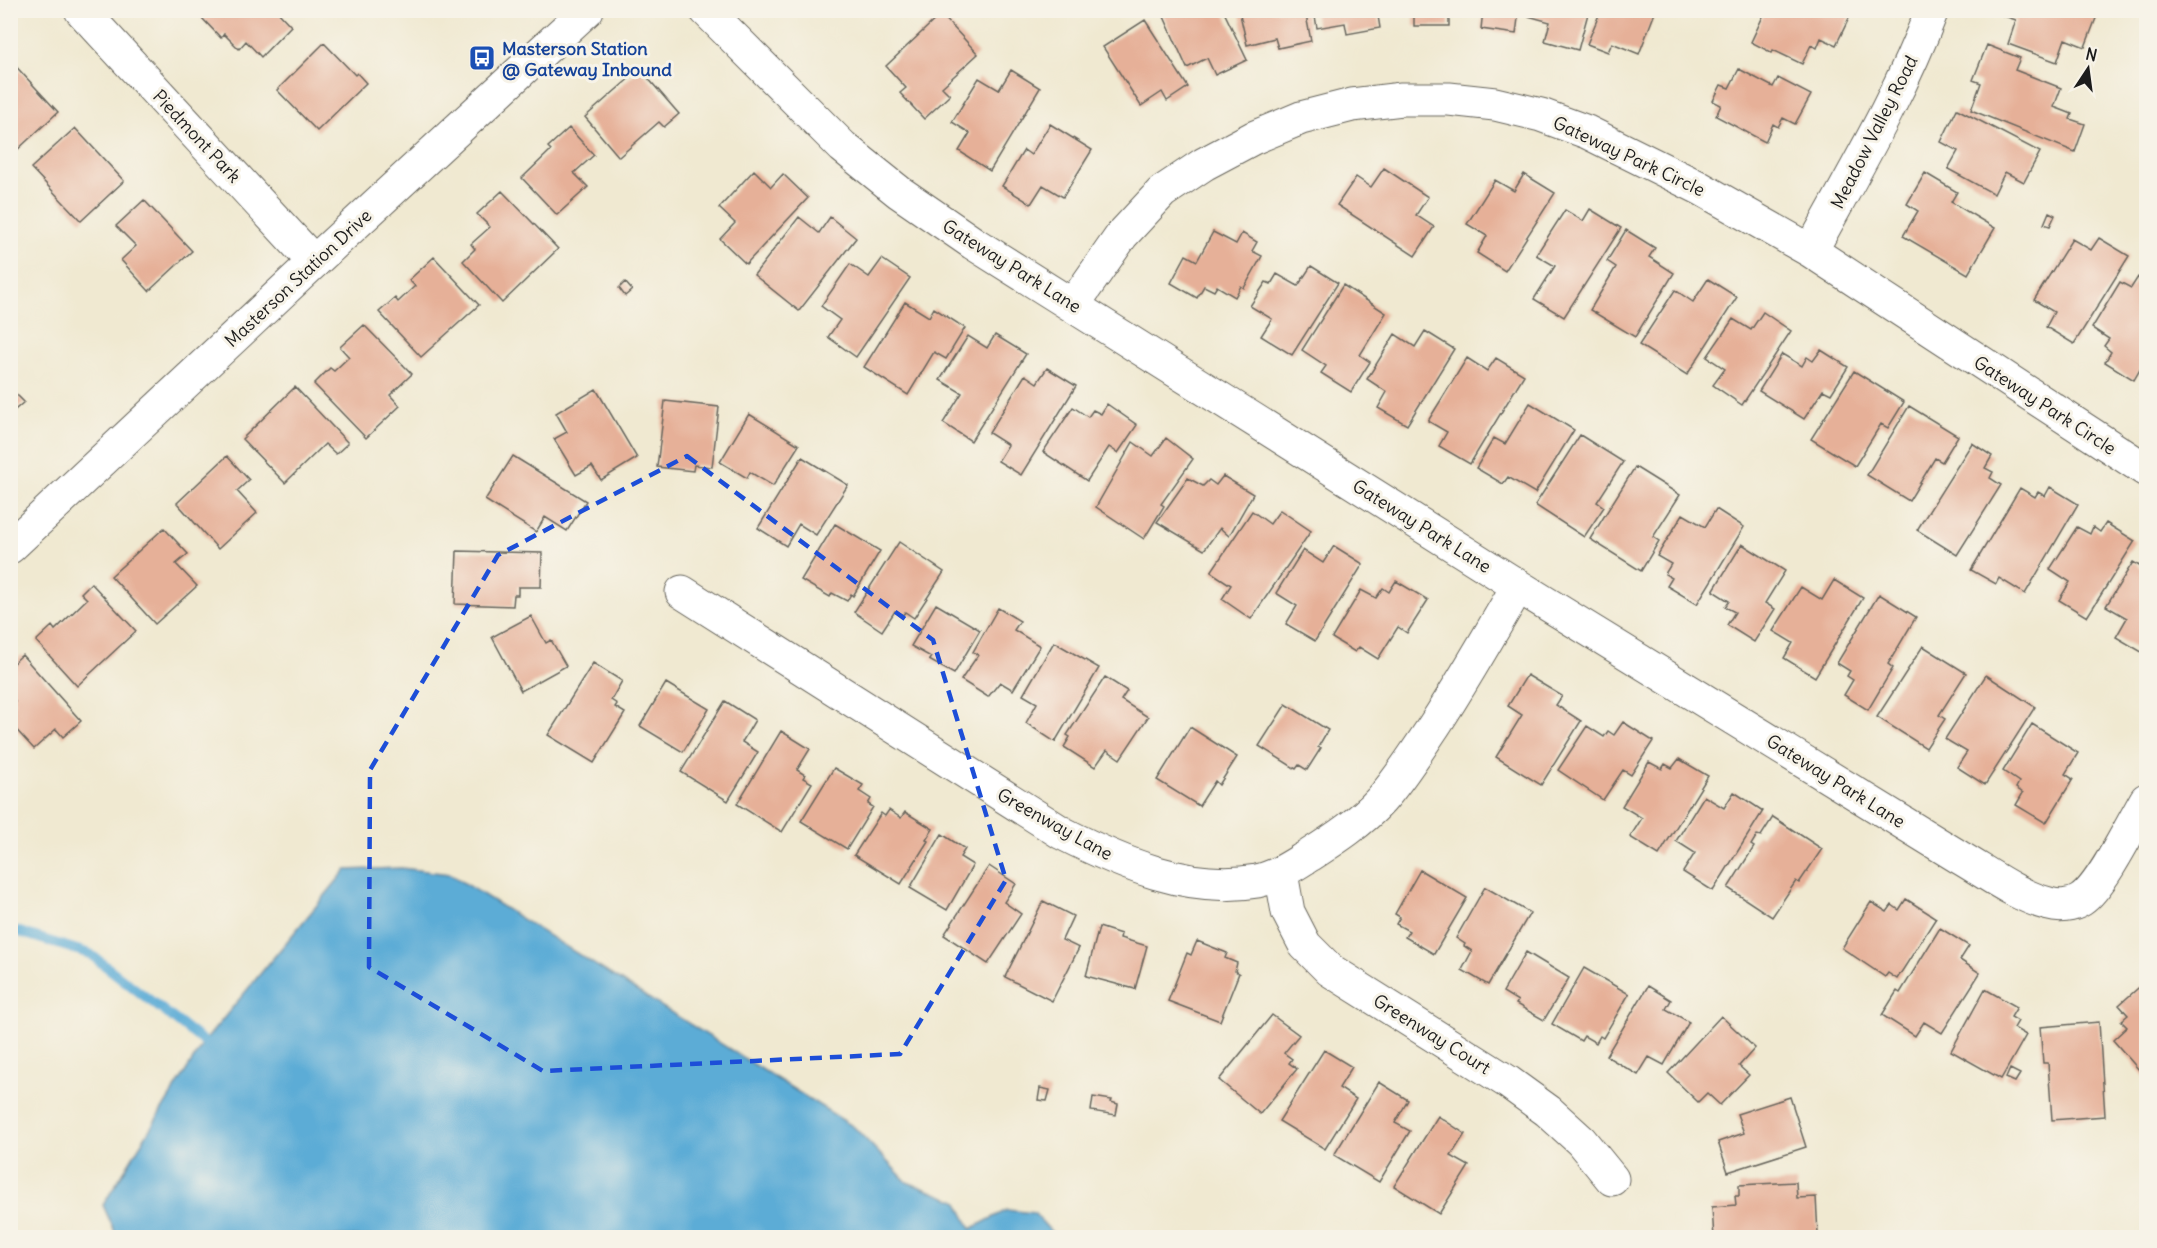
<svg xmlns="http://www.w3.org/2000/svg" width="2157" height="1248" font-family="Delius,sans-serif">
	<rect width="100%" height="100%" fill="#f7f3e8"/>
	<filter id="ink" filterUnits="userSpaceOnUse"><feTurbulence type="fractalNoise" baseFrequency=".0167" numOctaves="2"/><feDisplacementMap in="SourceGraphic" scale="12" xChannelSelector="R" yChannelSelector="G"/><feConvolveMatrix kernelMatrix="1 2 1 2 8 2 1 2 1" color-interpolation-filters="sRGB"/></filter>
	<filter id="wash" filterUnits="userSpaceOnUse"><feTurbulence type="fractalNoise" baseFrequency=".008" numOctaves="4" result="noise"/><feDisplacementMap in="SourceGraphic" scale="24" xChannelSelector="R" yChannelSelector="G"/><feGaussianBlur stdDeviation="1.35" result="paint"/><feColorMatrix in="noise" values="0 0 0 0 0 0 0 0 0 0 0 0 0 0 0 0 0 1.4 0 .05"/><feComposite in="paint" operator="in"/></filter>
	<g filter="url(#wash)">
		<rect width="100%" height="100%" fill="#f0e9d1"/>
		<path fill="#5cacd6" stroke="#3c6479" stroke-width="1.5" d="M401,868L450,874L854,1127L907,1182L957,1201L971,1229L1007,1210L1034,1213L1056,1237H117L103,1205L204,1042L346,870Z"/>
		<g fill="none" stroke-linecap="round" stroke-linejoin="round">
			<path stroke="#5cacd6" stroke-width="10" d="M10,929L90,954L204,1042"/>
		</g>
		<g id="blocks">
			<path fill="#e6b098" d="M208,10H276L291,26L261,57L246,41L239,49L224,34L221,38L201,17Z
				M1161,10H1223L1247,60L1215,75L1207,58L1187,68Z
				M1239,10H1305L1311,41L1278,48L1275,38L1247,45Z
				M1314,10H1377L1380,28L1347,34L1345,23L1317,28Z
				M1414,10H1449V26H1414Z
				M1483,10H1519L1516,34L1481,29Z
				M1529,10H1589L1578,50L1545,41L1550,22L1528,16Z
				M1601,10H1656L1639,54L1612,43L1608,52L1587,44Z
				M1766,10H1845L1851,14L1836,45L1821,38L1817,48L1811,45L1802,64L1773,50L1772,53L1751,42Z
				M1999,10H2090L2098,13L2085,47L2065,39L2057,62L2008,44L2016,20L1998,14Z
				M941,14L978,54L942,87L950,95L924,119L900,93L906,88L886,66Z
				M1145,20L1188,87L1167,101L1162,92L1141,106L1103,47Z
				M324,43L355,75L357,73L366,83L317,131L277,90Z
				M1987,45L2020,58L2015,70L2061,88L2054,107L2072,114L2070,119L2085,124L2075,152L1971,110L1981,83L1973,80Z
				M10,60L58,112L15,152L10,146Z
				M640,69L679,114L664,127L659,122L619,157L585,117Z
				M1739,69L1773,87L1778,78L1811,95L1795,124L1783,118L1778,127L1773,124L1765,142L1716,116L1721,105L1713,101L1721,85L1729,88Z
				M1011,70L1040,88L990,171L959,151L970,133L952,122L979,78L999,90Z
				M1957,109L2040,152L2024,182L2005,172L1994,194L1948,169L1958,151L1941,142Z
				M1050,124L1092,150L1063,197L1043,185L1031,204L1002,186L1024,150L1031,155Z
				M75,128L124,181L81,221L31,168Z
				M569,128L594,155L574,173L588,187L557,215L522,178L551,150L548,147Z
				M1384,168L1428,197L1416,215L1434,227L1415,256L1337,205L1356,177L1371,187Z
				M754,170L771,187L783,174L808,198L746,264L720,239L735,223L719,208Z
				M1925,173L1957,192L1951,202L1995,228L1968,274L1903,236L1918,211L1907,204Z
				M1524,174L1555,193L1505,271L1477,253L1487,236L1467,224L1495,180L1514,191Z
				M502,191L558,249L502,303L463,261L475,249L471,244L490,227L477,214Z
				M144,200L192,251L149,291L121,260L136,246L116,226Z
				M1590,209L1621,228L1564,317L1534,299L1555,266L1536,255L1565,210L1583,221Z
				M2049,212L2055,215L2050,226L2044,224Z
				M799,217L819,233L830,217L856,238L799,311L754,275Z
				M1626,230L1655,248L1649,257L1674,273L1635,337L1590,310L1616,267L1607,261Z
				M1213,232L1236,244L1242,233L1257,242L1252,251L1262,256L1244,288L1241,286L1235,297L1217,286L1214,291L1204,286L1197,298L1171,283L1186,255L1197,261Z
				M2099,238L2129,256L2074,344L2046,327L2054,312L2034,300L2072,239L2091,250Z
				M434,257L479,305L421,357L379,312L395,298L398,302L415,286L409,280Z
				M882,259L910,278L856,357L828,337L840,320L821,306L850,264L869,277Z
				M1311,266L1338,283L1292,355L1261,336L1272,319L1250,306L1266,282L1271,284L1277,274L1298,286Z
				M2138,277L2146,283V359L2134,380L2105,362L2111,352L2104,346L2109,339L2092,328L2120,282L2131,288Z
				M1708,279L1737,297L1687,375L1639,345L1675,290L1693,302Z
				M625,282L632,290L625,296L619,288Z
				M1343,285L1386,313L1360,355L1370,362L1351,392L1321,373L1326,366L1302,350Z
				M905,302L929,317L934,308L965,328L946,359L934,352L908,395L864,367Z
				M1763,312L1791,331L1742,405L1713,385L1725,369L1707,357L1733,319L1751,330Z
				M364,325L412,374L390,395L400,406L366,438L314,384L330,368L334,371L349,357L340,347Z
				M1425,331L1454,349L1407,425L1378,408L1387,392L1367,379L1395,334L1415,347Z
				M995,335L1026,354L971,441L943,423L962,393L940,380L968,336L987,348Z
				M1821,350L1848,367L1831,394L1823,390L1804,419L1759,391L1782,354L1802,366L1807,357L1813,361Z
				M1467,358L1487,371L1496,358L1524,375L1470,464L1439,446L1447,432L1428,421Z
				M1047,368L1076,386L1021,475L998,461L1008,445L989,433L1025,375L1037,383Z
				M1854,371L1904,402L1888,428L1881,424L1855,466L1811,439Z
				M295,387L348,443L336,454L325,444L285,483L242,439Z
				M10,388L24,402L10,414Z
				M596,389L637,458L601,480L592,466L576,475L554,439L567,432L556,413Z
				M665,401L719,407L712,467L694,465L693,471L657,467Z
				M1530,403L1574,430L1535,493L1508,477L1503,484L1476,468L1494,438L1505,444Z
				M1107,404L1137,425L1118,453L1109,447L1087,481L1043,452L1073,407L1088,417L1093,410L1101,414Z
				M1909,406L1958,436L1942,462L1935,458L1909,501L1867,475Z
				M749,414L799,445L773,486L750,472L747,478L720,462Z
				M1580,435L1623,462L1597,502L1604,507L1584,537L1535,505Z
				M1166,438L1193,459L1161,504L1164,506L1144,539L1096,507L1133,442L1153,456Z
				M1972,443L1992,456L1985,468L1993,472L1990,478L2001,485L1957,555L1917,530Z
				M227,456L249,480L237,491L257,513L218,549L177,503Z
				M513,456L586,501L567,531L545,517L536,532L485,500Z
				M802,457L848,485L816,535L799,524L786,546L758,528Z
				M1635,467L1680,495L1653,537L1659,541L1641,571L1590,539Z
				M1223,476L1253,494L1229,536L1220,528L1204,550L1157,522L1188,478L1203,486L1209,480L1216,485Z
				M2050,487L2078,504L2025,594L1999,578L1996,584L1971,570L2020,488L2035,497L2038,492L2045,496Z
				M1716,509L1744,527L1697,604L1667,586L1672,578L1665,574L1671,564L1657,556L1683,514L1705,527Z
				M1280,510L1311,531L1251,619L1222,599L1231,585L1211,572L1252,511L1270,524Z
				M2106,523L2135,541L2087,617L2059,600L2070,582L2050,569L2077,527L2090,534L2093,527L2100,532Z
				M835,524L880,551L853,596L851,594L847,601L832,593L830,597L801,580Z
				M164,528L188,554L176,564L197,586L155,624L111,576Z
				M899,542L944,572L914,618L905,612L903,615L895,611L882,631L854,612Z
				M1742,544L1785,571L1765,603L1775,609L1754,642L1727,625L1735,612L1725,607L1729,601L1713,591Z
				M1334,546L1363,564L1315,641L1286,624L1297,606L1276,593L1303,550L1323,563Z
				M457,551L542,553L541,587H518V595H514L513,606L455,604Z
				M2133,562L2146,570V652L2145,654L2116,637L2127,618L2106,606Z
				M1834,580L1863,598L1815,677L1784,658L1793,643L1773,631L1801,587L1822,600Z
				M1396,581L1428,600L1407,633L1398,627L1378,659L1359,647L1355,652L1332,638L1361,590L1376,598L1383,588L1389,592Z
				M91,583L136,631L77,686L36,641L52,626L55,630L87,599L81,593Z
				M1879,594L1916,617L1888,664L1893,668L1868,710L1844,695L1853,680L1847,676L1850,671L1837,663Z
				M936,604L980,630L954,674L929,660L931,657L911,646Z
				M998,608L1020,621L1014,630L1040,646L1013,690L1000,682L988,697L961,680L978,655L973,652Z
				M531,616L546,643L551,640L566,666L521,691L492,637Z
				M1054,642L1099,668L1055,742L1026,723L1037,703L1023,695Z
				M1923,646L1966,673L1939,715L1945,719L1926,748L1877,717Z
				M22,655L81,721L63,737L56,729L34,749L10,723V706L15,702L10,697V666Z
				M593,663L622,681L611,700L617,704L615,707L625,713L594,763L548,735Z
				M1527,675L1562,696L1556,705L1581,721L1541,785L1496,757L1522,715L1508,706Z
				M1986,675L2035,707L1985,785L1957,767L1967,752L1945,739Z
				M1105,677L1127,691L1121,700L1148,717L1120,759L1107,750L1095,767L1064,747L1070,737L1067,735Z
				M666,683L709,709L683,752L640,726Z
				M725,701L755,720L742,742L758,752L728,801L681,772Z
				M1286,704L1328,730L1318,747L1321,748L1307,770L1299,765L1296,769L1259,746Z
				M1623,722L1653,741L1631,775L1623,770L1603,800L1558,770L1587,726L1604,737L1608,731L1614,735Z
				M2032,724L2078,753L2065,774L2073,779L2046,823L2016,805L2023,793L2016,788L2019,782L2003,771Z
				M1190,727L1237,757L1219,785L1215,781L1199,806L1157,780Z
				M781,731L810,749L797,770L805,775L803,778L812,783L782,832L737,804Z
				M1679,759L1708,776L1659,855L1630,837L1642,818L1622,806L1649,762L1662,769L1665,764L1672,768Z
				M834,768L863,785L859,791L871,799L868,804L873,807L847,849L801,821Z
				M1734,792L1763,811L1713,891L1683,872L1695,853L1676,841L1704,796L1724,808Z
				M889,810L901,818L905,812L933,829L926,840L928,841L901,884L854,855L881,813L885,816Z
				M1773,817L1822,849L1799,883L1796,881L1772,917L1728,888L1754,847L1751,845L1757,835L1761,836Z
				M942,834L965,849L960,857L973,865L947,910L910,888Z
				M989,866L1016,884L1004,902L1021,914L988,964L944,935Z
				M1420,870L1467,898L1434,954L1405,937L1409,931L1396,924L1400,917L1395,914Z
				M1485,887L1530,913L1488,985L1462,970L1472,951L1464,946L1465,944L1456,938Z
				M1906,899L1936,918L1897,979L1888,973L1885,977L1842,948L1871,902L1887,912L1892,905L1899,910Z
				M1043,901L1073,916L1062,940L1079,948L1052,1001L1005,977Z
				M1099,927L1121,934L1120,938L1147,946L1135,989L1086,976Z
				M1940,928L1969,946L1960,960L1980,973L1942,1033L1924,1022L1915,1036L1882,1015L1897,991L1900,993Z
				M1197,941L1227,953L1225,958L1237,963L1235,971L1239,973L1220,1021L1168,1001L1187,953L1191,955Z
				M1526,952L1569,978L1544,1020L1516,1004L1518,1001L1503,992Z
				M1584,968L1629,994L1603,1038L1600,1036L1596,1043L1584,1036L1581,1041L1552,1024Z
				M2145,982L2146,984V1078L2113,1040L2127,1027L2121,1021L2128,1015L2119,1005Z
				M1648,986L1671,1000L1666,1009L1689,1022L1664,1065L1649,1057L1638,1075L1606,1056Z
				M1985,989L2017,1007L2011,1017L2018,1021L2014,1028L2026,1035L2001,1079L1951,1051Z
				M1272,1015L1299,1035L1284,1053L1292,1059L1289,1063L1297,1069L1260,1114L1219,1080Z
				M1721,1016L1755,1048L1739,1066L1749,1075L1720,1105L1707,1093L1698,1102L1668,1073Z
				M2099,1022L2105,1116L2052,1120L2048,1063H2043L2040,1027Z
				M1324,1050L1352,1067L1339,1088L1356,1099L1325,1149L1279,1121Z
				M2010,1069L2020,1074L2015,1082L2006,1078Z
				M1379,1082L1408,1100L1395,1123L1410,1131L1379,1182L1334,1155Z
				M1040,1088L1050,1090L1047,1101L1038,1100Z
				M1093,1097L1112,1100L1111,1102L1118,1104L1116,1115L1091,1111Z
				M1790,1097L1806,1147L1728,1172L1718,1142L1744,1133L1737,1114Z
				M1438,1116L1465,1134L1451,1156L1469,1166L1439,1214L1394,1186Z
				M1796,1182L1797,1198L1816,1197L1818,1234L1714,1238L1712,1207L1736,1205L1735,1196H1739V1185Z"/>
		</g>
	</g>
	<g filter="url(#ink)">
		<use href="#blocks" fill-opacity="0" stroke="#66645b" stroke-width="1.5"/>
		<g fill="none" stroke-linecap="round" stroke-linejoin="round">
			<defs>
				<path id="minor" d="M81,10L314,262
					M706,10L843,147L899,192L973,243L1518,586L1959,857C1987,873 2017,896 2049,904C2059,907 2072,906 2081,900C2102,886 2132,824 2146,800
					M1811,251C1854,172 1900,95 1932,10
					M1073,305L1122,235L1162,192L1204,164L1253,138L1301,118L1352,105L1402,99H1449L1495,104L1541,115L1587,132L1700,188L1811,251L2146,470
					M682,592L1062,833C1121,863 1189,893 1257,881C1277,877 1293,865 1310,855C1335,839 1361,822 1381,800C1401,777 1417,751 1434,726C1464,680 1491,633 1518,586
					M1281,873L1288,912L1305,945L1330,970L1508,1082L1548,1111L1581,1141L1612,1179"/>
				<path id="tertiary" d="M10,547L314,262L587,10"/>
			</defs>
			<use href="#minor" stroke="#66645b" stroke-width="35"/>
			<use href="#tertiary" stroke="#66645b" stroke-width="35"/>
			<use href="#minor" stroke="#fff" stroke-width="33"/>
			<use href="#tertiary" stroke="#fff" stroke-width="33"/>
		</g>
	</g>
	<path fill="none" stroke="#1d4ed8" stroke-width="4.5" stroke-dasharray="12 8" stroke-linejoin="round" d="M687,456L933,640L1006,880L900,1054L543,1071L369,967L370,770L498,555Z"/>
	<defs>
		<symbol id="bus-square" viewBox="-11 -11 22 22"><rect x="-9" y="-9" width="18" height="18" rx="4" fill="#1a4fb4" stroke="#f7f3e8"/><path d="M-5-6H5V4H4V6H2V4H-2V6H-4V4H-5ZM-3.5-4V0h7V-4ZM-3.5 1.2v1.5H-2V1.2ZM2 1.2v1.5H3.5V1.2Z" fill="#fff"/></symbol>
	</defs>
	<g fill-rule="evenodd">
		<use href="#bus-square" x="467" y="43" width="30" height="30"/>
	</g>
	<g text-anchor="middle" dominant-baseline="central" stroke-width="6" stroke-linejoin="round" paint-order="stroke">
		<g font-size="18" font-weight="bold" fill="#164399" stroke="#f7f3e8" text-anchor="start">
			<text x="502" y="48">Masterson Station<tspan x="502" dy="21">@ Gateway Inbound</tspan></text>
		</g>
		<g font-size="18" fill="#1c1c1c" stroke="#f7f3e8">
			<text transform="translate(1874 132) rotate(-63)">Meadow Valley Road</text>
			<text transform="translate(197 136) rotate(47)">Piedmont Park</text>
			<text transform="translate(1629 156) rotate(25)">Gateway Park Circle</text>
			<text transform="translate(1012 266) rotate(32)">Gateway Park Lane</text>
			<text transform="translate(298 278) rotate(-43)">Masterson Station Drive</text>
			<text transform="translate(2045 405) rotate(33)">Gateway Park Circle</text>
			<text transform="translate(1422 526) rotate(32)">Gateway Park Lane</text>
			<text transform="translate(1836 781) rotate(32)">Gateway Park Lane</text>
			<text transform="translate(1055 824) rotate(29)">Greenway Lane</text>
			<text transform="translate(1432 1034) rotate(32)">Greenway Court</text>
		</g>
	</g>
	<rect width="2157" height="1248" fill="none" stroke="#f7f3e8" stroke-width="36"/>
	<g transform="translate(2088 69) rotate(13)" stroke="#f7f3e8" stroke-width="4.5" paint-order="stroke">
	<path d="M0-4.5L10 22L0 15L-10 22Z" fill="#1c1c1c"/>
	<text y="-9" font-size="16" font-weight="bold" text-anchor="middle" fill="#1c1c1c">N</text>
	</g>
</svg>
